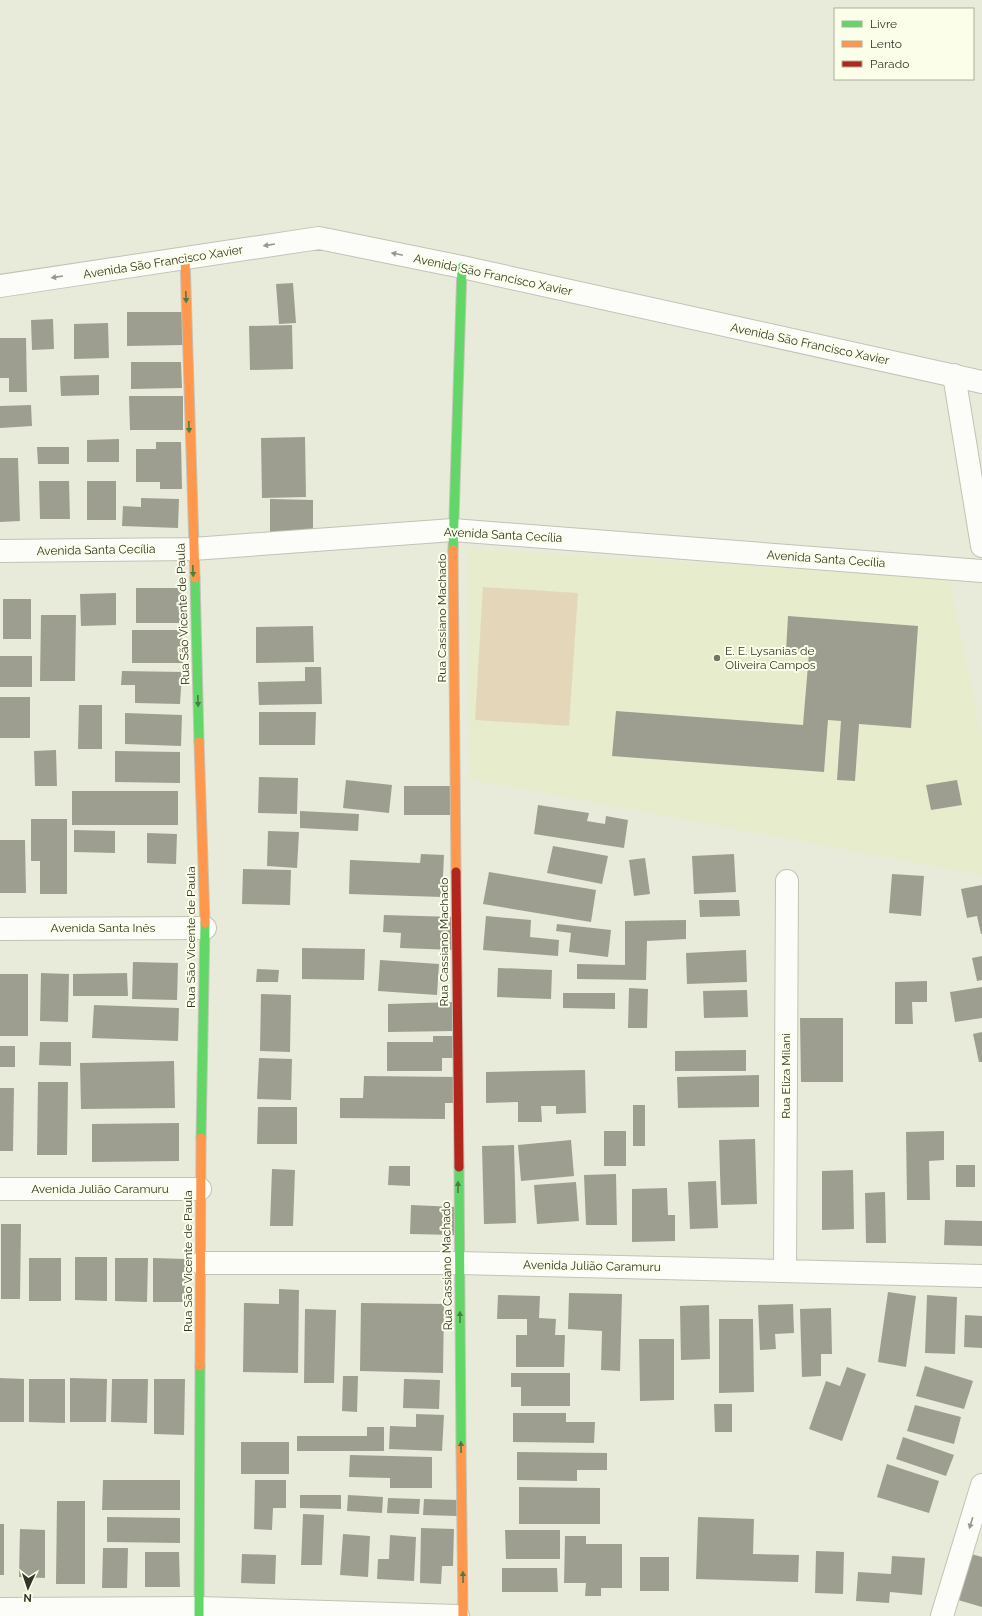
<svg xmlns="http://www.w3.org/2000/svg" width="982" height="1616" font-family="Raleway,sans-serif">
	<rect width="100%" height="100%" fill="#e8ebd9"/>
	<path fill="#e7eccc" d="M467,549L949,579L982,737V875L470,779Z"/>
	<path fill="#e4d7b9" d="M483,587L578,593L569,726L475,720Z"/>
	<path fill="#9e9e90" d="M293,283L296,323L279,324L276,284Z
		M127,312H182L183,345L127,346Z
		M53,319L54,349L32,350L31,320Z
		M108,323L109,358L74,359V324Z
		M292,325L293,369L250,370L249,326Z
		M0,338H26L27,392H9V378H0Z
		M131,362H181L182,388L131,389Z
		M99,375V395L61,396L60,376Z
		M129,396H183V430H130Z
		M31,405L32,426L0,428V406Z
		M305,437L306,497L262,498L261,438Z
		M119,439V462H87V440Z
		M156,442H181L182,489H160V482H136V449H156Z
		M37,447H69V464H38Z
		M0,458H18L20,521L0,522Z
		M39,481H69L70,519H40Z
		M87,481H116V520H87Z
		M141,498L179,499L178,528L122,526L123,506L141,507Z
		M270,499L313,500V533H270Z
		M136,588H183V623H136Z
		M116,593V625L81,626L80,594Z
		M3,599H31V639H3Z
		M41,615H76L75,681H40Z
		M788,616L918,626L911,728L859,724L855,781L837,780L841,721L828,720L824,772L612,756L616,711L803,725L809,653L786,651Z
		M313,626L314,662L256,663V627Z
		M132,630H182L183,663H132Z
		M0,656H32V687H0Z
		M305,667H321L322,704L259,705L258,682L305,681Z
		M122,671L182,672L180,704L135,703V685H121Z
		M0,697H30V738H0Z
		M79,705H102V749H78Z
		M259,712H316L315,745H259Z
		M125,713L182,715L181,746L125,744Z
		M56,750L57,786H35L34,751Z
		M115,751L180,752V783L115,782Z
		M259,777L298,778L297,814L258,813Z
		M346,780L392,785L389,813L343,808Z
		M957,780L962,805L931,810L926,785Z
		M404,786H451V815H404Z
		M72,791H178V825H72Z
		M538,805L589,813L587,821L605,824L606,816L628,820L624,848L534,834Z
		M300,811L359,814L358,831L300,828Z
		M31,819H67V894H40V861H31Z
		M74,830L115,831V853L74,852Z
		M268,831L299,832L297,868L267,866Z
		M147,833L177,834L176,864L147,863Z
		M0,840H25L26,893H0Z
		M553,846L608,856L602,884L547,873Z
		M421,854L444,855L442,897L349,894L350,860L420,863Z
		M734,854L736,892L694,894L692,856Z
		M645,858L650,894L634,896L629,860Z
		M243,869L291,870L290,905L242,904Z
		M489,872L596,890L591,922L483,904Z
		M892,874L924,876L921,916L889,913Z
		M982,885V934H981L977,916L967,918L961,889Z
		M699,900H739L740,916L700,917Z
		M384,915L456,917L455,950L400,948L401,933L383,932Z
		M486,916L531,920L530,937L559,940L558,956L483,950Z
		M686,920V939L647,941L646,980L577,979V964L625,965V921Z
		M557,924L611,930L608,957L569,952L571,933L556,931Z
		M302,948L365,949L364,980L302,979Z
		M746,950L747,982L687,984L686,953Z
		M982,956V980L977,981L972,958Z
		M380,960L439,964L437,995L378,991Z
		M133,962L178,963L177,1000L132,999Z
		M498,968L552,970L551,999L497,997Z
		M257,969L279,970L278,982H256Z
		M41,973L69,974L68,1022L40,1021Z
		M127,973L128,996H73V974Z
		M0,974H28V1036H0Z
		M927,981V1002H912L913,1024H895V982Z
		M982,987V1018L955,1022L950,992Z
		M629,988L648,989L647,1028H628Z
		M747,990L748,1017L704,1018L703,991Z
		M563,993H615V1009L563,1008Z
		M261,994L291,995L290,1052L260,1051Z
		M455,1002V1031L388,1032V1004Z
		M94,1005L179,1008L178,1041L92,1038Z
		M800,1018H843V1082H801Z
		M982,1032V1062H979L973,1034Z
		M433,1036H457L456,1058H442V1071H387V1042H433Z
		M40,1042H71V1066L39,1065Z
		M0,1046H15V1067H0Z
		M746,1050V1071H675V1051Z
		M259,1058L292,1059L291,1100L257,1099Z
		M174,1061L175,1108L81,1109L80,1063Z
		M585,1070L586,1113L556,1114V1106H541L542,1122H518V1102L486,1103V1072Z
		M759,1075V1107L678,1108L677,1077Z
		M364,1076L457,1077L456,1103H445V1119L340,1118V1098H363Z
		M38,1082H68L67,1155H37Z
		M0,1088H14L13,1151H0Z
		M633,1105H645V1146H633Z
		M258,1107H297V1144H257Z
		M179,1123V1161L92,1162V1124Z
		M604,1131H626V1166H604Z
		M944,1131V1160L929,1161L930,1200H907L906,1132Z
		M755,1139L757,1204L721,1205L719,1140Z
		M571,1140L574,1176L521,1181L518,1145Z
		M514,1145L516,1223L484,1224L482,1146Z
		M956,1165H975V1187H956Z
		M389,1166H410V1186L388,1185Z
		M272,1169L295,1170L293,1226H270Z
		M853,1170L854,1229L822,1230V1171Z
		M616,1174L617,1225H586L584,1175Z
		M716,1181L718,1228L690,1229L688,1182Z
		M576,1182L579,1221L537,1224L534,1185Z
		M667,1188L668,1215H675V1241L632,1242V1189Z
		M885,1192L886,1243H866L865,1193Z
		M411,1205L456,1207L455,1235L410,1234Z
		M945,1220L982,1221V1246L944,1245Z
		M1,1224H21L20,1299H1Z
		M75,1257H107V1301L75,1300Z
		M29,1258H61V1301H29Z
		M115,1258H148L147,1302L115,1301Z
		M153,1258L186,1259L185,1302H153Z
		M279,1289L299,1290L298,1373L243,1372L244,1303L279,1304Z
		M888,1292L916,1296L906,1367L878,1362Z
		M569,1293L622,1294L620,1371L601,1370L602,1331L568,1329Z
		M498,1295L540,1296L539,1318L556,1319L555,1335H565L564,1367H516V1335H527V1319H497Z
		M927,1295L957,1297L955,1354L925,1353Z
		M361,1303L444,1304L443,1373L360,1371Z
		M793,1304L794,1333L775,1334L776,1349L760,1350L758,1305Z
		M709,1305L710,1359L681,1360L680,1306Z
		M831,1308L832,1354H821V1376L802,1377L800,1309Z
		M305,1309L336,1310L334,1383H304Z
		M965,1315L982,1316V1348L964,1347Z
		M719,1319H753L754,1392L719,1393Z
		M639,1339H674V1400L640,1401Z
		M925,1366L973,1381L964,1409L916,1396Z
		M847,1367L866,1374L842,1441L809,1429L826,1381L840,1386Z
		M511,1373H570V1406H521V1387H511Z
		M343,1376H358L357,1412L342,1411Z
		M0,1378L24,1379V1422H0Z
		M70,1378L107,1379L106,1422H70Z
		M29,1379H65V1423L29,1422Z
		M112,1379H148L147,1423L111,1422Z
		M154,1379H185L184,1435L154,1434Z
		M404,1379L440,1380L439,1409L403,1408Z
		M714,1404H732V1432H715Z
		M915,1405L961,1417L954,1444L907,1431Z
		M513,1413H566V1422H595L594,1443L513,1442Z
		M416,1414L444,1415L442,1451L389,1449L390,1426L416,1427Z
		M367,1427H384V1451H297V1436H367Z
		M903,1437L954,1455L946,1476L896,1459Z
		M241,1442H289V1474H241Z
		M517,1452L607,1453V1470H577V1481L517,1480Z
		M350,1455L432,1457V1488H390V1478L349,1477Z
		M887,1464L939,1481L929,1513L877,1497Z
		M103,1480H180V1510H102Z
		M255,1480H286V1508H273L272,1530L254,1529Z
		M519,1487L600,1488V1524H519Z
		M300,1495H341V1509L300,1508Z
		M348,1495L383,1497L382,1513L347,1511Z
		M388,1498L420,1499L419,1514L387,1513Z
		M424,1499L458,1500L457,1516L423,1515Z
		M57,1501H85V1584H56Z
		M303,1514L324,1515L322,1565H301Z
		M107,1517L180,1518V1543L107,1542Z
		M698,1517L754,1519L753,1554L799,1555L798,1582L696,1579Z
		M0,1524H4V1575H0Z
		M421,1528L454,1529L453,1566H442L441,1584L420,1583Z
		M20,1529L45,1530V1578L19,1577Z
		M505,1530H560V1559H506Z
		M343,1534L370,1536L368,1577L340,1575Z
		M390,1535L416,1537L414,1581L377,1579L378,1559H389Z
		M565,1536H586V1544H622V1588H601V1596H585L586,1583H564Z
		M103,1548H128L127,1588H102Z
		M816,1551L844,1552L843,1594L815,1593Z
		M145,1552H179L180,1587H145Z
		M242,1554L276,1555L275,1584L241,1583Z
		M971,1554L982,1557V1607L958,1600Z
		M892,1556L925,1558L922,1595L890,1592L889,1603L856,1601L858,1572L891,1574Z
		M640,1557H669V1591H640Z
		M502,1568H557L558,1592H502Z"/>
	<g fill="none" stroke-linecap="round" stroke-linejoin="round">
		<defs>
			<path id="street" d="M0,286L319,238L462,267L982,382
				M954,375L982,546
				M0,551L193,549L453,530L982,571
				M0,929L205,928
				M0,1189H200
				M201,1263H459L982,1276
				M785,1271L787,881
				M0,1609L199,1608L458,1616
				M942,1616L982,1485"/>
			<path id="fast" d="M453,550L462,267
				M195,578L199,742
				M201,1138L205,923
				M459,1167L461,1447
				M199,1616L200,1366"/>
			<path id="slow" d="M185,258L195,578
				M453,550L456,872
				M199,742L205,923
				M200,1366L201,1138
				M461,1447L463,1616"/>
			<path id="jam" d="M456,872L459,1167"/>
		</defs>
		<use href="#street" stroke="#c2c3b5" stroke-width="24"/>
		<use href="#fast" stroke="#c2c3b5" stroke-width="11"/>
		<use href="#slow" stroke="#c2c3b5" stroke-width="11"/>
		<use href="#jam" stroke="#c2c3b5" stroke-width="11"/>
		<use href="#street" stroke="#fcfcf9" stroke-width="22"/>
		<use href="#fast" stroke="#63d668" stroke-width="9"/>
		<use href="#slow" stroke="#ff974d" stroke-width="9"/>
		<use href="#jam" stroke="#b3261e" stroke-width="9"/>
	</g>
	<defs><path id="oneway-solid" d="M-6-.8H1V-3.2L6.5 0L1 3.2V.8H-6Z"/></defs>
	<g fill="#989890">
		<use href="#oneway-solid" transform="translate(269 245) rotate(171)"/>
		<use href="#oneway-solid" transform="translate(397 254) rotate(-168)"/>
		<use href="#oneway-solid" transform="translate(57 277) rotate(171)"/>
		<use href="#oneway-solid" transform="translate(971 1523) rotate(107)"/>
	</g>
	<g fill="#497d45">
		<use href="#oneway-solid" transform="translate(186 297) rotate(88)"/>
		<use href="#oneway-solid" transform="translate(189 427) rotate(88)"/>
		<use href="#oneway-solid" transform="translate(193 571) rotate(88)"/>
		<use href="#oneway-solid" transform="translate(198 701) rotate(88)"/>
		<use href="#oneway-solid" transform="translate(458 1187) rotate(-90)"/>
		<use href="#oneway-solid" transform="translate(460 1317) rotate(-91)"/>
		<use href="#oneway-solid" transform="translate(461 1447) rotate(-91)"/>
		<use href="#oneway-solid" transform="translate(463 1577) rotate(-91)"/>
	</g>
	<circle fill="#727566" stroke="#fbffea" stroke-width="1.5" cx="717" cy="658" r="4"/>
	<g text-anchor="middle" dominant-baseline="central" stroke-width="4" stroke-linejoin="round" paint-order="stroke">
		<g font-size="12" fill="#333528" stroke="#fbffea">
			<text transform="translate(163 262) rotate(-9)">Avenida São Francisco Xavier</text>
			<text transform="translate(493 275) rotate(12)">Avenida São Francisco Xavier</text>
			<text transform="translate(810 344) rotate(12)">Avenida São Francisco Xavier</text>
			<text transform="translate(503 535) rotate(3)">Avenida Santa Cecília</text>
			<text transform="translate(96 550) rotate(-1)">Avenida Santa Cecília</text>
			<text transform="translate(826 559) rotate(4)">Avenida Santa Cecília</text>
			<text transform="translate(183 614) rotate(-92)">Rua São Vicente de Paula</text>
			<text transform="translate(442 618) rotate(-90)">Rua Cassiano Machado</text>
			<text x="103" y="928">Avenida Santa Inês</text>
			<text transform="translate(191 937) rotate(-90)">Rua São Vicente de Paula</text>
			<text transform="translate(444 942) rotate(-90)">Rua Cassiano Machado</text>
			<text transform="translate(786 1076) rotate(-90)">Rua Eliza Milani</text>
			<text x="100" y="1189">Avenida Julião Caramuru</text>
			<text transform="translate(188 1261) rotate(-90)">Rua São Vicente de Paula</text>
			<text transform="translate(447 1266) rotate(-91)">Rua Cassiano Machado</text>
			<text transform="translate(592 1266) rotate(1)">Avenida Julião Caramuru</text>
		</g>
		<g font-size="12" fill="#333528" stroke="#fbffea" text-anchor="start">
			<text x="725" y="651">E. E. Lysanias de<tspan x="725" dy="14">Oliveira Campos</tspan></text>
		</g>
	</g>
	<rect x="834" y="8" width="140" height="72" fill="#fbffea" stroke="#abae9c"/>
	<rect x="842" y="21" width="20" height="6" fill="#63d668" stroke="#abae9c"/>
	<text x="870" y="28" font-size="12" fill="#333528">Livre</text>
	<rect x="842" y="41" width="20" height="6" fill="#ff974d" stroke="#abae9c"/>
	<text x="870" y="48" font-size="12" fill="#333528">Lento</text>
	<rect x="842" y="61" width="20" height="6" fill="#b3261e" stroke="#abae9c"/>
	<text x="870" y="68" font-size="12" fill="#333528">Parado</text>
	<g transform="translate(28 1588) rotate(183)" stroke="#fbffea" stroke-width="3" paint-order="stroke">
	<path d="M0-3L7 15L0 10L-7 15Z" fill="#333528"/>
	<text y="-6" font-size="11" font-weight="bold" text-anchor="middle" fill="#333528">N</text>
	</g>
</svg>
